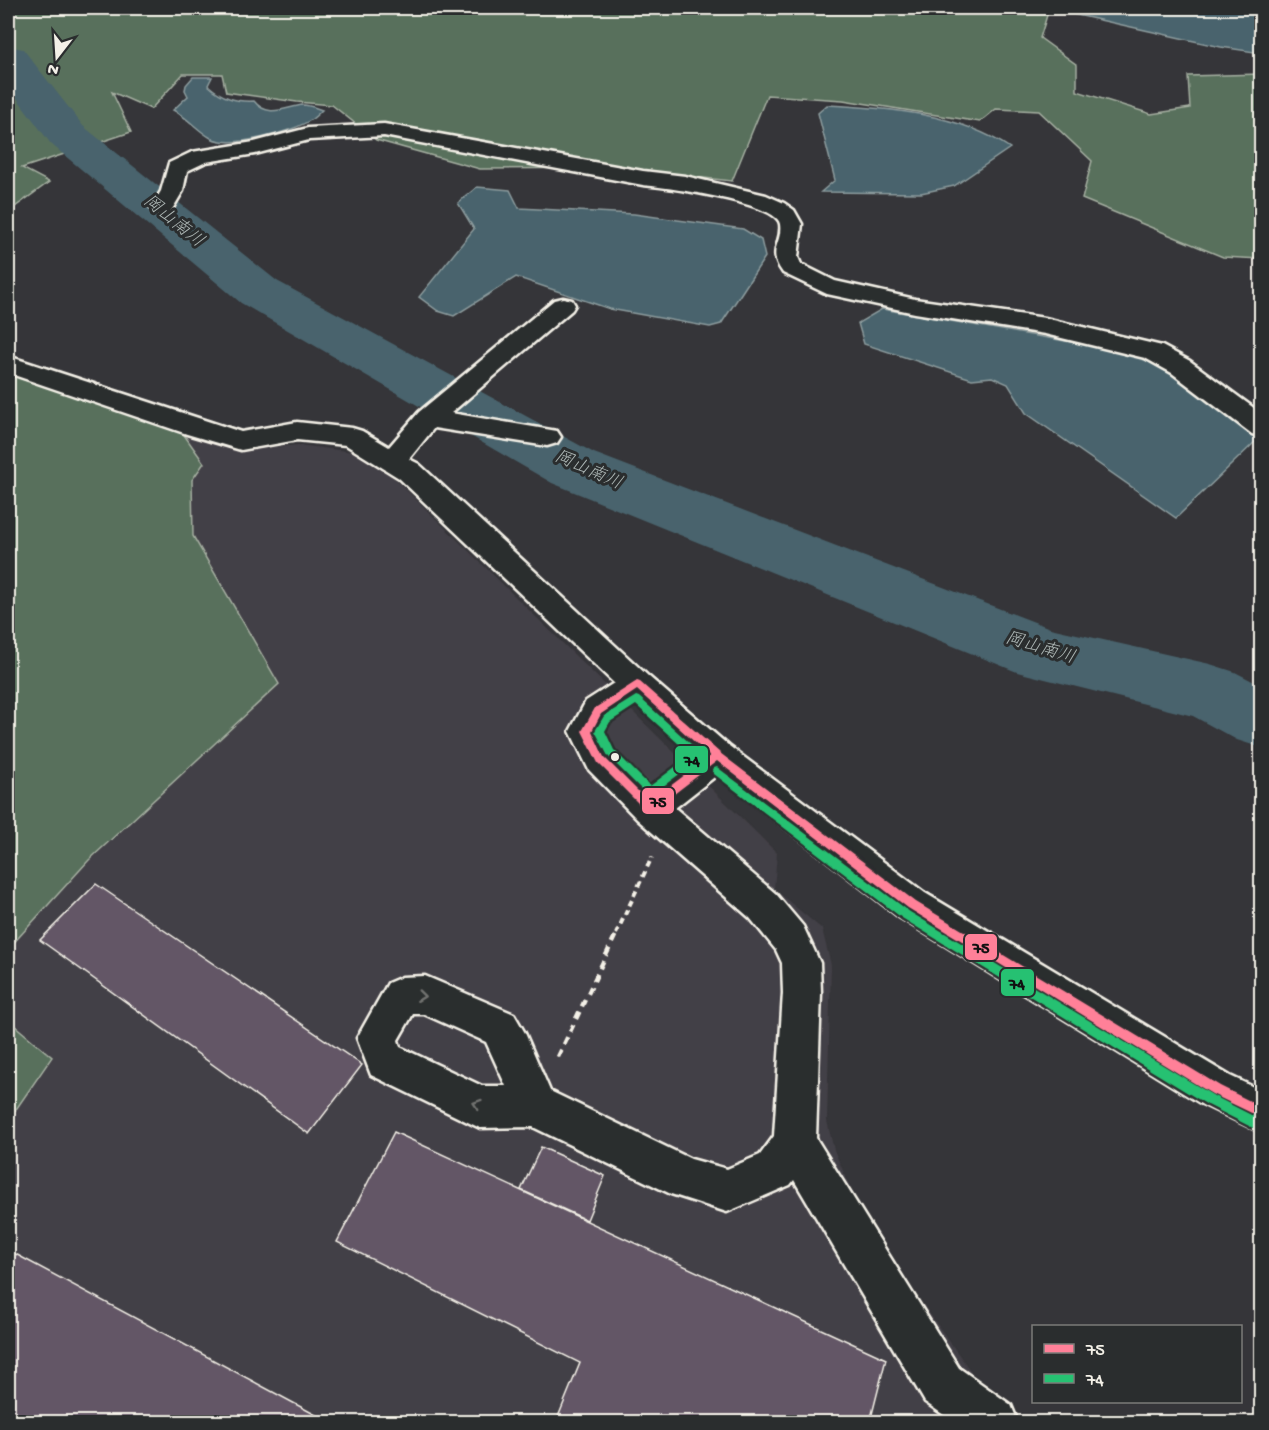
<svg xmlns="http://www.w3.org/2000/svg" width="1269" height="1430" font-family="'Gochi Hand','Klee One',sans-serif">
	<rect width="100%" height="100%" fill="#353539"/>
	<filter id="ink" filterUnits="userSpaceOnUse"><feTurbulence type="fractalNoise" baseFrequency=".0167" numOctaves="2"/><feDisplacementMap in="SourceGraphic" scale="12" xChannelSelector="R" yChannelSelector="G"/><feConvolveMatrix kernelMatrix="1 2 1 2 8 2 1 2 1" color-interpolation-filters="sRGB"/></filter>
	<g filter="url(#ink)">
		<path fill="#433f46" d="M182,432L220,446L261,448L298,445L354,452L390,474L777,853L774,889L822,929L831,965L827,1121L834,1150L860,1210L886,1253L987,1394L1029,1422H8V1121L52,1058L8,1020V949L89,860L279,684L193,536L192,480Z"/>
		<path fill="#586f5c" stroke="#a6b0a2" stroke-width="1.5" d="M8,8H1043L1048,12L1040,38L1077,65V91L1151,114L1190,108L1188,76L1261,74V259L1223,257L1082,199L1092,161L1039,111L996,109L980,122L843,100L767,95L732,181L610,168L480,169L376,140L332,105L297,102L226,92L222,74H183L151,109L112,92L131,132L22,168L49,182L8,212Z
			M8,371L182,432L204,463L192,480L193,536L279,684L89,860L8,949Z
			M8,1020L52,1057L8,1121Z"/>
		<path fill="#48646d" stroke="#8d9c9e" stroke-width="1.5" d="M1059,8H1261V53L1221,47L1064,12Z
			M193,77H212L208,85C222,98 236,102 254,101C268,119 286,107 303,105C309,105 316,108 322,110C319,113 315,117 312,119C294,132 231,149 211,138C198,131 187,117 173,110L188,96L185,90L186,85Z
			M827,105C888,108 958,113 1010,148L954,186L921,193L821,192L835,180L818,113Z
			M477,187L510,190L519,208L634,214L743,229L761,240L765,257L721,324L710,327L610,309L516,277L454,316L438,311L419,297L474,229L458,203Z
			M882,309L1140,354C1183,375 1228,403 1257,440L1176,518L1026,413L1008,384L992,377L972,379L864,344L858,323Z"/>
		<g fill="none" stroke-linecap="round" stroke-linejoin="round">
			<path fill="#48646d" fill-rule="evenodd" d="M8,46L23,49L83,126L277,281L594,453L1050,628L1210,664L1235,672L1262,686V748L1237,740L1193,716L1017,672L552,483L241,303L51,144L8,86Z"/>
		</g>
		<path fill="#635766" stroke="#f4f1e8" stroke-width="1.5" d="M96,884L362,1065L309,1134L40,940Z
			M394,1132L886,1359L870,1422H556L580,1363L337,1242Z
			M541,1147L605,1176L587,1220L521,1190Z
			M8,1250L329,1422H8Z"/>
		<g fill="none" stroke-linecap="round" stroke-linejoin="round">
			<defs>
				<path id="minor" d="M384,124L643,171L685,176L766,195L784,203L794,210L802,224L798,257L801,264L835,281L915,299L1045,318L1162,346L1190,361L1262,414V437L1252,434L1172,373L1145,358L1045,334L915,313L827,294L783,273C766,250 783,244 780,224C776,202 664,187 643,185L384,136L309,140L255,154L206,162L187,171L183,191L170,213L162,215L154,213L151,208L161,191L169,163L192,152L254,142L308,128Z
					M563,298L572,300L575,305L572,310L451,413L557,431L561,437L557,443L547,446L434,428L409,459L419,464L648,676L729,746L925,893L1230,1076L1262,1091V1133L1202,1104L899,917L717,775L675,808L776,894L803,926L820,963L821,993L816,1138L959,1368L1011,1405L1018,1422H954L925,1402L794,1180L790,1185L727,1212L671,1194L533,1127L480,1128L371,1075L357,1038L388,983L402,977L425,976L514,1014L525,1033L550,1091L691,1159L727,1169L760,1155L774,1136L783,993L782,963L776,950L750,918L637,819L589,770L570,731L586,701L614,683L399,478L346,445L297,440L241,450L187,434L8,373V356L241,432L297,422L352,428L362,431L389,447L419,412L554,300ZM635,703L693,755L651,787L613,750L604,731L610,721ZM413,1014H424L486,1042L506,1086H482L400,1047L398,1040Z"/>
			</defs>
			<use href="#minor" stroke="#f4f1e8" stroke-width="5"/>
			<path stroke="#f4f1e8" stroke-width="4" stroke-dasharray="6 4.5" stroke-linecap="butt" d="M616,934L652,857"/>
			<path stroke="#f4f1e8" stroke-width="4.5" stroke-dasharray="8 6" stroke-linecap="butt" d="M558,1057L617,932"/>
			<use href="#minor" fill="#2a2d2e" fill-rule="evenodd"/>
			<defs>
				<path id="bus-1" d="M637,681L640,682L720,753L916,902L1220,1086L1262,1107V1118L1212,1094L908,908L717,761L652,811L649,812L646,811L598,763L582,731L595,708ZM637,690L710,756L649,802L604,757L592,731L601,714Z"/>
				<path id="bus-2" d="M636,696L639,697L703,755L701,758L650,796L647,795L608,756L595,731L604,716ZM636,705L691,755L650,786L614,750L605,731L610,722Z
					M717,767L910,912L1214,1096L1261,1120V1128L1257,1130L1253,1128L1206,1104L902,918L714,774L712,771L714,768Z"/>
			</defs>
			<use href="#bus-1" stroke="#2a2d2e" stroke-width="5"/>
			<use href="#bus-2" stroke="#2a2d2e" stroke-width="5"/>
			<use href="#bus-1" fill="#ff8098" fill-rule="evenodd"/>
			<use href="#bus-2" fill="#26c172" fill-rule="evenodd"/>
		</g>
		<defs><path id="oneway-chevron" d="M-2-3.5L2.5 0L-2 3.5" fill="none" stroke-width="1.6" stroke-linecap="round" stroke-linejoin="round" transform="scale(1.5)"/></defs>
		<g stroke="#71726f">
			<use href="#oneway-chevron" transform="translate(421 996) rotate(7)"/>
			<use href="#oneway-chevron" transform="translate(477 1104) rotate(-162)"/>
		</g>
	</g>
	<circle fill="#f4f1e8" stroke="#2a2d2e" stroke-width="2" cx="615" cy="757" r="5"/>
	<g text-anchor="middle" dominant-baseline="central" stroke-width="6" stroke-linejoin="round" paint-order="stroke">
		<g font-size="18" font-style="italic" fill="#afb9b7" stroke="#2a2d2e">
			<text transform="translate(173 222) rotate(39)">岡山南川</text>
			<text transform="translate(588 471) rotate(24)">岡山南川</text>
			<text transform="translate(1040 649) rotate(17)">岡山南川</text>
		</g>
	</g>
	<g stroke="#2a2d2e" stroke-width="2">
		<rect x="674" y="745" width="35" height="29" rx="6" fill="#26c172"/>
		<rect x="641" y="787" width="34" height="28" rx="6" fill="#ff8098"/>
		<rect x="964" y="933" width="34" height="28" rx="6" fill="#ff8098"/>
		<rect x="1000" y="968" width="35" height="29" rx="6" fill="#26c172"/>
	</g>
	<g font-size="16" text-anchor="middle" font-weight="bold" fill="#111">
		<text x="692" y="766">74</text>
		<text x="658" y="807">75</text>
		<text x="981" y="953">75</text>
		<text x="1017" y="989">74</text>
	</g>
	<rect width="1269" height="1430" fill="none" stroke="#2a2d2e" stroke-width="30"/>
	<rect x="15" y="15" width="1239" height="1400" fill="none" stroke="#f4f1e8" stroke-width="2" filter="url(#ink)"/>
	<rect x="1032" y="1325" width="210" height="78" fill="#2a2d2e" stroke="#7b7b78" stroke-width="1.5"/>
	<rect x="1044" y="1344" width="30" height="9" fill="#ff8098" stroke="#7b7b78" stroke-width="1.5"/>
	<text x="1086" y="1355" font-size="18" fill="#f4f1e8">75</text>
	<rect x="1044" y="1374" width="30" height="9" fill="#26c172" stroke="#7b7b78" stroke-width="1.5"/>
	<text x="1086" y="1385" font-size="18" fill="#f4f1e8">74</text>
	<g transform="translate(57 57) rotate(197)" stroke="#2a2d2e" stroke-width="4.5" paint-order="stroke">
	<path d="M0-4.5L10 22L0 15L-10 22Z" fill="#f4f1e8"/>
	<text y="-9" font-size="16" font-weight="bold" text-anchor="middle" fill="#f4f1e8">N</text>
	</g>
</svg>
